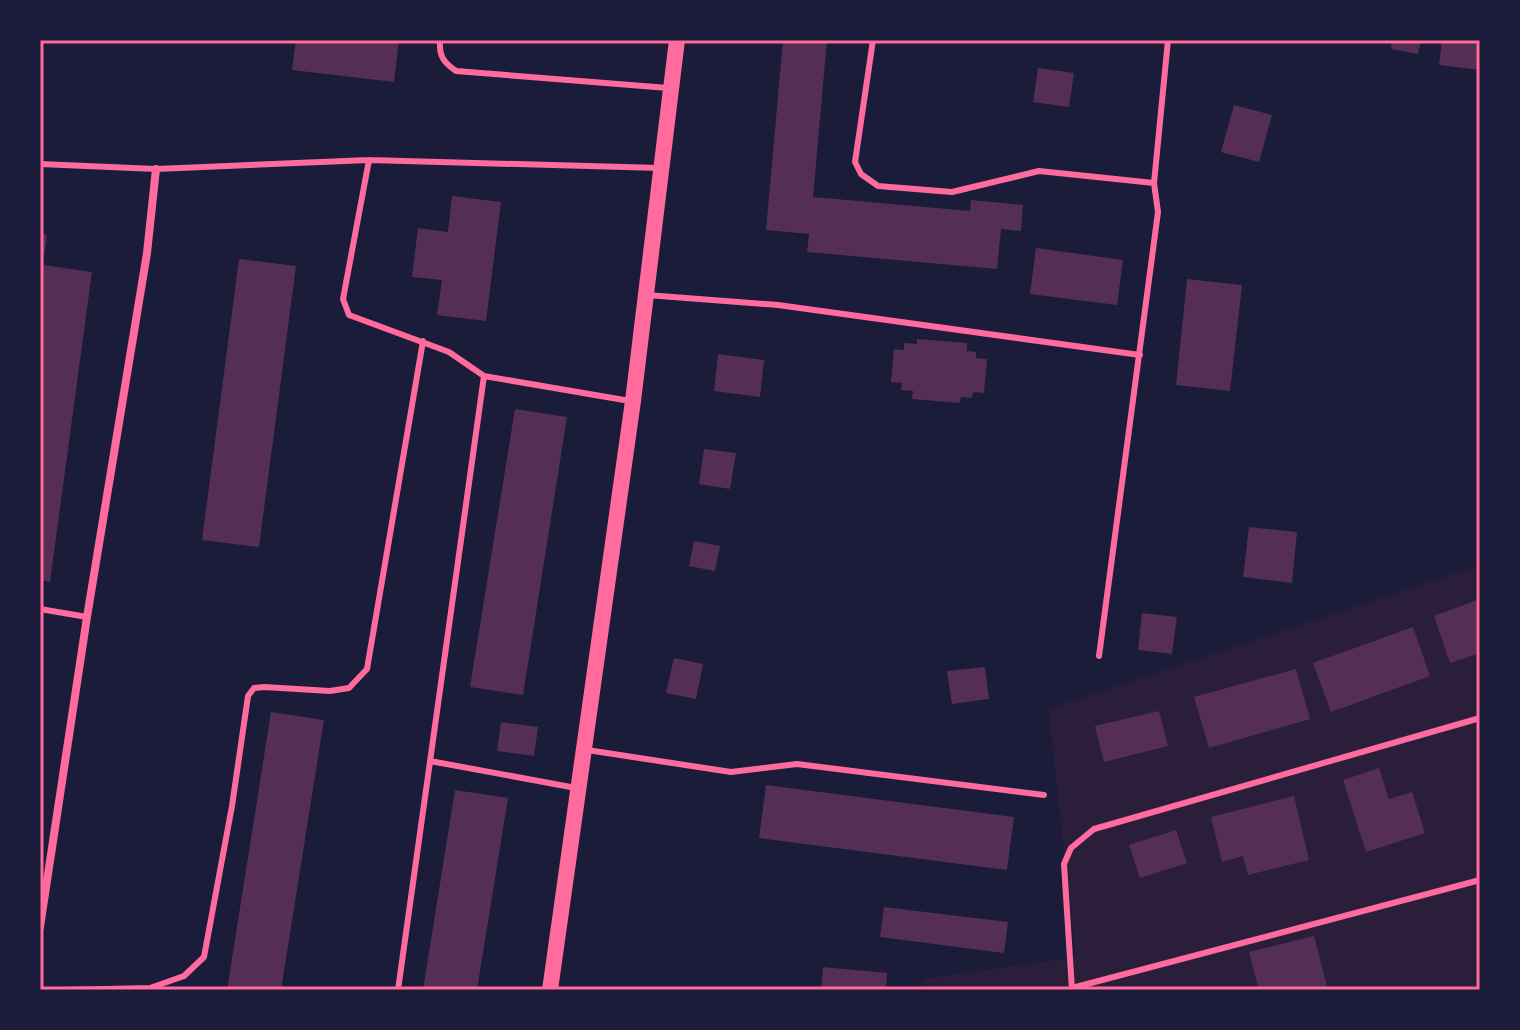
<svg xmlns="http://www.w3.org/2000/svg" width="1520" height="1030" font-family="Arial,sans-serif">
	<rect width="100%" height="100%" fill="#1b1b3a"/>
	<path fill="#2a1e3b" d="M1480,565V990H923L922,979L1076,957L1048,709Z"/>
	<path fill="#542f53" d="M296,40H399L394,82L292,70Z
		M783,40H827L813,197L970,211L971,200L1023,205L1021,231L1001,229L997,269L807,252L809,234L766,230Z
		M1392,40H1421L1418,54L1391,49Z
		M1442,40H1480V70L1439,65Z
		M1038,68L1074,73L1069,107L1033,102Z
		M1234,105L1272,115L1259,162L1221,152Z
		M452,196L501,202L486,321L437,315L442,280L412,277L418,228L448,232Z
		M40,233L47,235L43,265L92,272L50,582L40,580Z
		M1036,248L1123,260L1117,305L1030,294Z
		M239,259L296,266L259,547L202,540Z
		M1187,279L1242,285L1230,391L1176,385Z
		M917,339L967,343V351L976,352V358L987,359L984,393L973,392L972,398L961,397L960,403L912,399L913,391L901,390L902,383L891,382L894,349L904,350V343L917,344Z
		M718,354L764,360L760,397L714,391Z
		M515,409L567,417L523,695L470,687Z
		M704,449L736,453L730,489L699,484Z
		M1249,527L1297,532L1292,583L1243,577Z
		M694,541L720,546L715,571L689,566Z
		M1480,599V653L1450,663L1434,616Z
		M1142,613L1177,617L1172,654L1138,650Z
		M1413,627L1430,676L1331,712L1313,663Z
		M674,658L703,664L696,699L666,693Z
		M985,667L989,699L952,704L947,671Z
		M1296,669L1310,719L1209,748L1194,697Z
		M1159,711L1168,746L1104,762L1095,726Z
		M271,712L324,720L281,990H227Z
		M501,722L538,727L534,756L497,751Z
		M1379,768L1389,799L1412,792L1425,833L1366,852L1343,780Z
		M766,785L1014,817L1007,870L759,838Z
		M455,790L508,798L477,990H423Z
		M1294,796L1309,860L1248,875L1243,856L1222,862L1211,817Z
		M1176,830L1187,863L1140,878L1129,845Z
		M884,907L1008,922L1004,953L880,937Z
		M1314,936L1328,990H1259L1249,952Z
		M823,967L887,973L886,990H821Z"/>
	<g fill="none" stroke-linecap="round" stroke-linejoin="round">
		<path stroke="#ff6b9d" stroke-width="6" d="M440,40C439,56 443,62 456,71L668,88
			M873,40L855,162L861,174L878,186L952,192L1039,171L1154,183
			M369,160L343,299L349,315L449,352L484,376
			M40,164L156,169L369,160L660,168
			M647,295L778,305L1140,355
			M40,609L87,617
			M1099,656L1158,212L1154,183L1168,40
			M587,750L731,772L797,764L1044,795
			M430,761L576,788
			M1072,988L1480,880
			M62,990L150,988L184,976L204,957L232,806L248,696L254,688L264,687L330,691L349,688L367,669L423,341
			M398,990L484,376L630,401
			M1072,990L1064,864L1071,848L1094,829L1480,718"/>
		<path stroke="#ff6b9d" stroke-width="8" d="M40,927L87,617L147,253L156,169"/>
		<path stroke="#ff6b9d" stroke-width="16" d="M550,990L633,401L677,40"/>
	</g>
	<rect width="1520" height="1030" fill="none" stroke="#1b1b3a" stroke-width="84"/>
	<rect x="42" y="42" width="1436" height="946" fill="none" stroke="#ff6b9d" stroke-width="3"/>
</svg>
